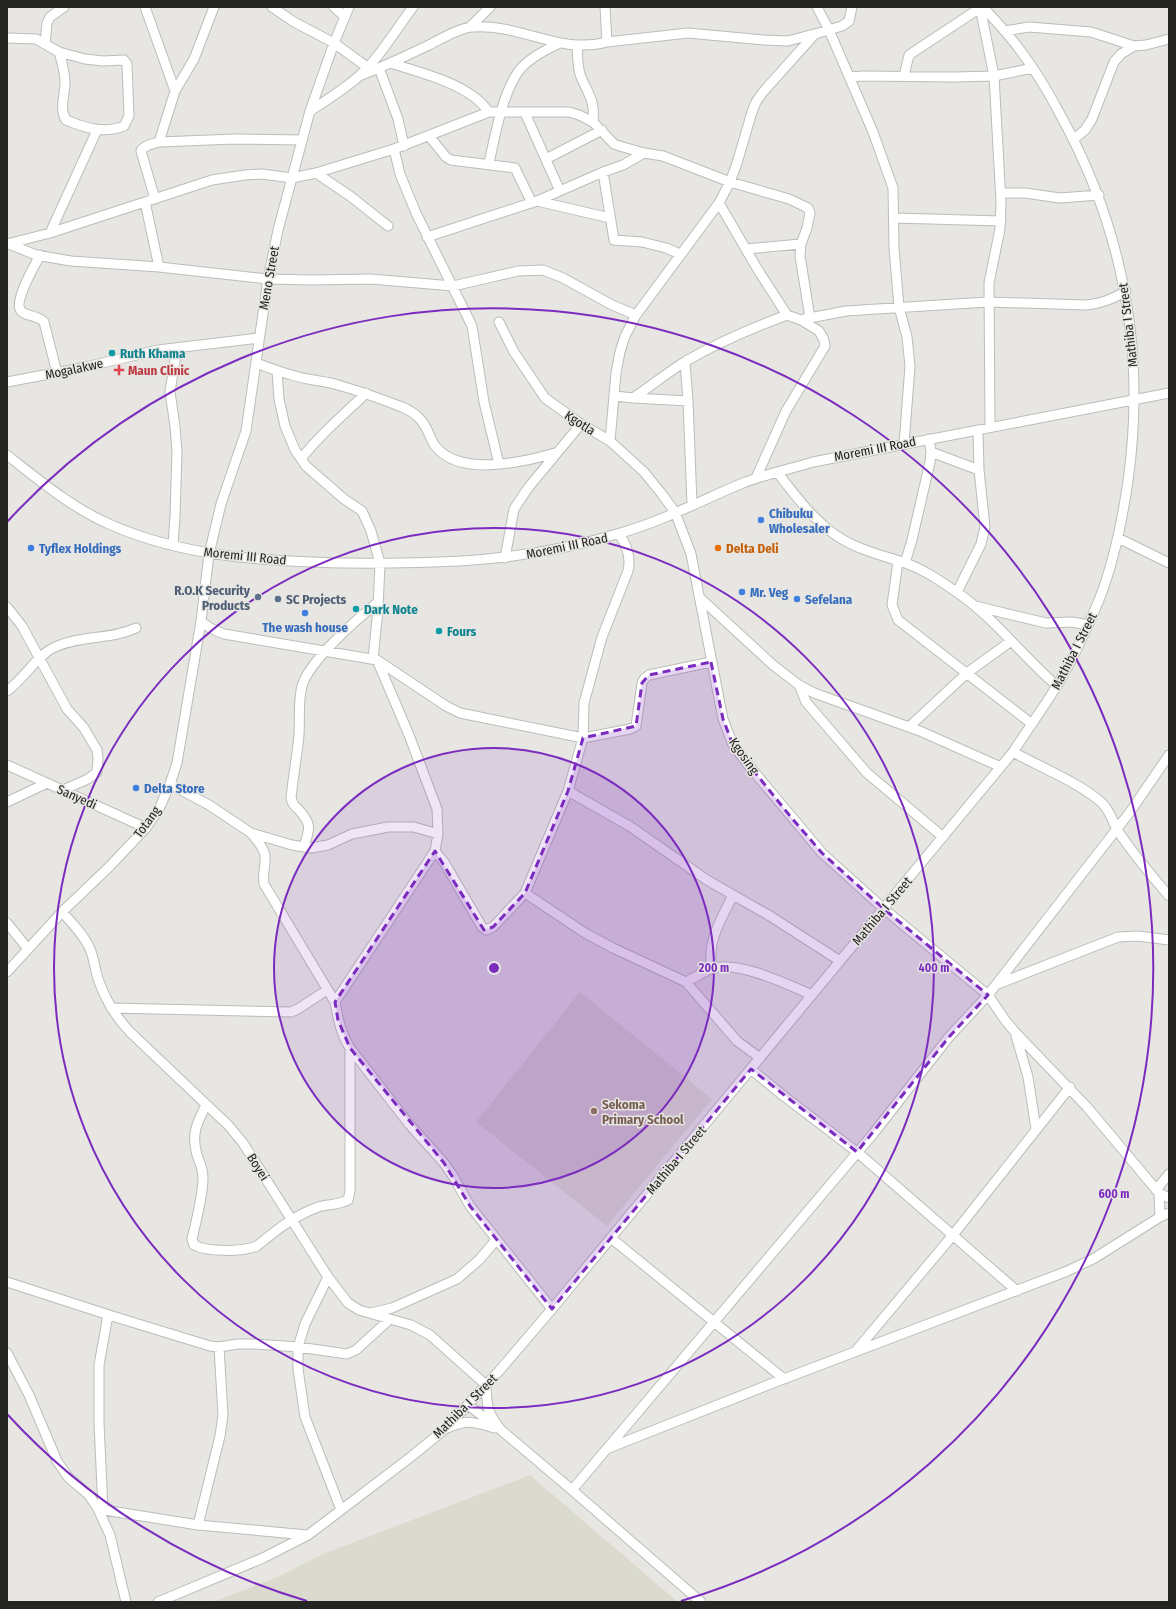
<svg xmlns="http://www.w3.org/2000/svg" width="1176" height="1609" font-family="'Fira Sans Condensed',sans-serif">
	<rect width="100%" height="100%" fill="#e7e6e2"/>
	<path fill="#dbdace" d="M580,992L712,1099L607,1226L476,1122Z
		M530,1475L678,1602H213L278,1577L323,1554Z"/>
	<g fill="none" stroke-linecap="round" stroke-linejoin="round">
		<defs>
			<path id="minor" d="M145,7L175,91
				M272,7L294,22L334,43L367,67
				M334,7L345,17
				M605,7L607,42
				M817,7L829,30L873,132L893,188L894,248L899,307L907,337L910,366L904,444
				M980,7L994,76L1001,202L1000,229L989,283L990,427
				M470,27L490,7
				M1005,31L1029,27L1091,32L1134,46L1146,45L1169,39
				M7,38L36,39L59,52L85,59L103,61L124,60L127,64L129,116L124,126C105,134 85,128 66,120C59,109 65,95 65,83C65,72 62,62 59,52
				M45,44L47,23L50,17L64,7
				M577,46C578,56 577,68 581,77C589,96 595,100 593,122
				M391,63C417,72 452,80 474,97C480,101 485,107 489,112
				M379,68L398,119L404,146
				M359,76C383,67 406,56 429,45C441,39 459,28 472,27C520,23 559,55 607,42L688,33L764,40L788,41L814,34
				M904,76L909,55L980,8
				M849,77L863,76L955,77L994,76L1033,68
				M310,111C327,100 343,90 358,77C378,60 397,28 413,7
				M525,113L560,191
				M429,136L446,157L451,160L515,168L532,203
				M1074,139L1085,130L1092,119L1114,62L1121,54L1134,46
				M159,142L175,91L194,59L214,7
				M394,149L400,174L416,213L472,326L484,402L499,464
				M546,159L602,130
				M489,163C495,136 502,95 518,72C527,59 545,50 558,44
				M603,172L614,240L642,242L666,248L680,254
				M316,173L350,196L388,226
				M1001,193H1025L1060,198L1099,195
				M155,199L141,151C144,145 153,144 159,142L235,139L301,140
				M537,201L610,218
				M145,202L159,267
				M719,203L758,270L787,315L801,320L819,331L824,340L825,346L786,411L756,478
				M894,218L1001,221
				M50,233L97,130
				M427,237L537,201L603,172L623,165L644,153
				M7,244L50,233L212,180L245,175L262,174L292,178L316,173L394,149L489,112H569L579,115L593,122L614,144L623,147L644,153L663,156L730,182L789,199L808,208L810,213L807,228L801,244L800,256L810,318
				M9,244L36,255L71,261L159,267L268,279L311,280L371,279L453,286L518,271L543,270L563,278L612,305L636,315
				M746,249L801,244
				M40,255C35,265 13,302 21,311C27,317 38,315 44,322L57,373
				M804,319L846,311L955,304L988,302L1086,305C1101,304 1113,299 1126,291
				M499,322L514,352L545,398L581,424L610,441L644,472L661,493L675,512L691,554L723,719L733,745L755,773L822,853L884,909L988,995L949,1037L873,1134L572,1490
				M685,362L688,401L692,504
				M256,363C273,369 290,376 308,379C318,381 328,382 338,385C360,391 381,399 402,407C416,413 423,420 429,434C431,438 433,444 436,447C461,477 524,462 555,453
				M277,371L279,399L285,426L295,450L306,466L344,499L362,511L371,531L380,563L378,609L373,659
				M7,382L81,368L158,350L259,338
				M615,396L633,398C651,386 668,372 686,361C719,342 752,328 787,315
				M633,398L688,401
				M610,441L616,373L620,352L625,336L636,315L719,203L730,182L737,163L752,112L756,102L763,92L815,34L842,26L849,21L852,7
				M931,452L979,470
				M7,455C39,480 72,508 109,524C183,557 263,561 343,563C440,564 524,562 617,534C661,522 702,500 743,483C766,474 790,469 813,462L1169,393
				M301,459C320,434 344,415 366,393
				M777,472C795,495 813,520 837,536C858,550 882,555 905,563C923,569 939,580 955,591C994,617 1022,656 1057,686
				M1118,538L1169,563
				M173,545L175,516L177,452L175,426L170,392L177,348
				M505,558L514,509L528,488L581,424
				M898,561L892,605L898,620L1032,724
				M905,563L912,540L930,462L931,452L929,439
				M957,592L981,544L985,527L979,470L978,430
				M699,597L773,665L799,685L814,693L920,731L1001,767
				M975,606L1046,623L1072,622L1088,625
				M7,607L22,626L67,709L84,728L97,750L98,758L97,772L88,779L63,790
				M201,621L210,628L224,634L377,660L446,706L460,713L583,738L630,729L636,726L642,683L644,679L649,675L711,662
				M377,660L409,735L437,809L438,834L435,851L335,1002C338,1019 341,1034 350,1048L409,1124L444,1163L453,1176L470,1206L552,1309
				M799,685L806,702L867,773L943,837
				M7,691C24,679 37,655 55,647C81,635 110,640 136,628
				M909,727L967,673L1011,641
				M1013,752C1040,767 1078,782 1101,802C1110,810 1112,821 1118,831C1133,854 1151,875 1169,896
				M1169,755L1130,812L988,995L1005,1020L1015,1032L1087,1107L1159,1193L1169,1198
				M7,765L146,828
				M170,784L209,805L251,833L292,845L311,848L328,845L352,834L388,827H414L438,834
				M568,791L583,738L584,703L602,637L628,571C631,557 627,545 619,534
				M7,802L47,783
				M251,833C256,839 263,846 265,855C266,865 262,874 264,884L335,1002
				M304,847C310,828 312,824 298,809C294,806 292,803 291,798C293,777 297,756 299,735C300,720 298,700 302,686C309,661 357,619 377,603
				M435,851L444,862L482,927L486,930L493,927L525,893L585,933L613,948L686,982L737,1041L760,1058
				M525,893L568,791L631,827L707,880L770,916L840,961
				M62,912C72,923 84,935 90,949C94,958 95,969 98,979C105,999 115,1016 130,1032L229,1126L243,1143L328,1277L348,1303L359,1310L411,1325L430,1335L486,1385C487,1408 487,1412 501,1430
				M7,923L28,949
				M712,968C706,942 722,918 733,895
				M7,972L62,912L109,867L146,828L159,809L170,784L177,763L201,621L209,554L221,504L246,431L268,279L278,230L310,111L334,43L349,7
				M686,982C694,978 703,972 711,969C736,959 789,985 812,995
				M998,984L1118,937L1138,936L1169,940
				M111,1008L291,1012L298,1009L327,990
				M1016,1036L1028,1077L1036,1129
				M751,1069L781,1094L857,1152L1017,1291
				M206,1105C197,1123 191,1134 197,1155C200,1163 203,1169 203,1178C203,1196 196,1221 192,1239L194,1245C207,1252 243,1252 257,1246C278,1229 292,1217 318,1207C328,1204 339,1205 348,1200L350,1191V1048
				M1156,1190L1169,1174
				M1159,1193L1160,1217
				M611,1238L784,1379
				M328,1277L305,1324L298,1347V1369L305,1417L341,1510
				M7,1282L112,1316L210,1346L219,1347L238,1344H255L298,1347L347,1354L356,1350L390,1319
				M371,1313L392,1308L457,1279L479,1260L496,1240
				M855,1352L953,1235L1070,1087
				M7,1353L29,1395L57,1461L68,1477L89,1495L98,1509L110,1535L126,1602
				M468,1405L501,1430L572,1490L701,1602
				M447,1428C468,1420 472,1421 494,1428
				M609,1448L773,1383L1065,1272L1093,1259L1160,1217L1169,1213
				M98,1509L198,1525L220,1436L223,1415L219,1347
				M103,1510L99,1423V1365L108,1315
				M198,1525L307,1535
				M158,1602L263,1558L308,1535L332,1517L412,1456L445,1429L499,1371L552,1309L1013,752C1028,729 1044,707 1058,684C1074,657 1087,629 1099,600C1114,562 1122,522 1128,481C1146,352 1124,231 1061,116C1049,93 1036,71 1020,50C1009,35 996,21 983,7"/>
		</defs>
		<use href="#minor" stroke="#bcbcb8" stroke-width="11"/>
		<use href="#minor" stroke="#fff" stroke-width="9"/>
	</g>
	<path fill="#7b2cbf" fill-opacity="0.2" stroke="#7b2cbf" stroke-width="3" stroke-dasharray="8 5" stroke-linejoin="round" d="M711,662L723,719L733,745L790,816L822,853L884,909L988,995L949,1037L857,1152L751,1069L552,1309L470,1206L444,1163L350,1048L338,1020L335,1002L435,851L484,930L493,927L525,893L568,791L583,738L636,726L642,683L649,675Z"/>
	<circle cx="494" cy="968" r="220" fill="#7b2cbf" fill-opacity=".12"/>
	<g fill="none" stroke="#7b2cbf" stroke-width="2">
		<circle cx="494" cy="968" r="220"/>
		<circle cx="494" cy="968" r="440"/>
		<path d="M307 1601A660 660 0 0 1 7 1414M7 522A660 660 0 1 1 681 1601"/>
	</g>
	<g fill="#0f9aa8" stroke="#e7e6e2" stroke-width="1.5">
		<circle cx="112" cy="353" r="4"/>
		<circle cx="356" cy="609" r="4"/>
		<circle cx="439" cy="631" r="4"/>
	</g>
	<path fill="#e0444e" stroke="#e7e6e2" stroke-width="1.5" d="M117 364h4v4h4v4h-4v4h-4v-4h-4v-4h4z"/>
	<g fill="#3f7fe0" stroke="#e7e6e2" stroke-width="1.5">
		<circle cx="761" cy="520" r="4"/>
		<circle cx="31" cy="548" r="4"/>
		<circle cx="742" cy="592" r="4"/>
		<circle cx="797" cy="599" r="4"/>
		<circle cx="305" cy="613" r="4"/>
		<circle cx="136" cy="788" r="4"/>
	</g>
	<circle fill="#e8710a" stroke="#e7e6e2" stroke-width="1.5" cx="718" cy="548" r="4"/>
	<g fill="#5c6f8a" stroke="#e7e6e2" stroke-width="1.5">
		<circle cx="258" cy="597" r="4"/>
		<circle cx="278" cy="599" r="4"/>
	</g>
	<circle fill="#8d6e63" stroke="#e7e6e2" stroke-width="1.5" cx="594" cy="1111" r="4"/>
	<g text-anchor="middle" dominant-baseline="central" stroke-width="3" stroke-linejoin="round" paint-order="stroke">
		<g font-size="13" fill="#242423" stroke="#e7e6e2">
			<text transform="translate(269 278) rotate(-80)">Meno Street</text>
			<text transform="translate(1128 325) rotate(-97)">Mathiba I Street</text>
			<text transform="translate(74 369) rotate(-12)">Mogalakwe</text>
			<text transform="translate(580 423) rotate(33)">Kgotla</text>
			<text transform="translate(875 449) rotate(-11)">Moremi III Road</text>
			<text transform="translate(567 546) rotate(-12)">Moremi III Road</text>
			<text transform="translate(245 556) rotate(6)">Moremi III Road</text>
			<text transform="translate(1074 651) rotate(-63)">Mathiba I Street</text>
			<text transform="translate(744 756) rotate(55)">Kgosing</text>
			<text transform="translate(77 797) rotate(24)">Sanyedi</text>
			<text transform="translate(147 822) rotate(-54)">Totang</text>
			<text transform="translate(882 911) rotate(-50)">Mathiba I Street</text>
			<text transform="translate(676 1160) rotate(-50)">Mathiba I Street</text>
			<text transform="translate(258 1167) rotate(58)">Boyei</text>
			<text transform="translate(465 1406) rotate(-45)">Mathiba I Street</text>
		</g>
		<g font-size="13" font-weight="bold" fill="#0d838f" stroke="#e7e6e2" text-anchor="start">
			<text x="120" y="353">Ruth Khama</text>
			<text x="364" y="609">Dark Note</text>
			<text x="447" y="631">Fours</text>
		</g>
		<g font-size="13" font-weight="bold" fill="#be3a42" stroke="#e7e6e2" text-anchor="start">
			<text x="128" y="370">Maun Clinic</text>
		</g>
		<g font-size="13" font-weight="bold" fill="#366cbe" stroke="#e7e6e2" text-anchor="start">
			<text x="769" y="513">Chibuku<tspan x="769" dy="15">Wholesaler</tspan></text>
			<text x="39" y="548">Tyflex Holdings</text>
			<text x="750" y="592">Mr. Veg</text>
			<text x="805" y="599">Sefelana</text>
			<text x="305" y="627" text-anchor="middle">The wash house</text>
			<text x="144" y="788">Delta Store</text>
		</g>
		<g font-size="13" font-weight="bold" fill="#c56008" stroke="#e7e6e2" text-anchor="start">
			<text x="726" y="548">Delta Deli</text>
		</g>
		<g font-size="13" font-weight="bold" fill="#4e5e75" stroke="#e7e6e2" text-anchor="end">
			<text x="250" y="590">R.O.K Security<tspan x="250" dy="15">Products</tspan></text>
			<text x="286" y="599" text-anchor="start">SC Projects</text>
		</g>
		<g font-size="13" font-weight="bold" fill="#785e54" stroke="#e7e6e2" text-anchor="start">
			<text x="602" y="1104">Sekoma<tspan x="602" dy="15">Primary School</tspan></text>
		</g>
	</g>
	<circle cx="494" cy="968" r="6" fill="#7b2cbf" stroke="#e7e6e2" stroke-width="2"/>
	<g font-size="12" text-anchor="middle" font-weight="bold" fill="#7b2cbf" stroke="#e7e6e2" stroke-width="3" stroke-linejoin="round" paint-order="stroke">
		<text x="714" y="972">200 m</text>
		<text x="934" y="972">400 m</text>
		<text x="1114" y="1198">600 m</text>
	</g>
	<rect width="1176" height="1609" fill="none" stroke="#242423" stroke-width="16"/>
</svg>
